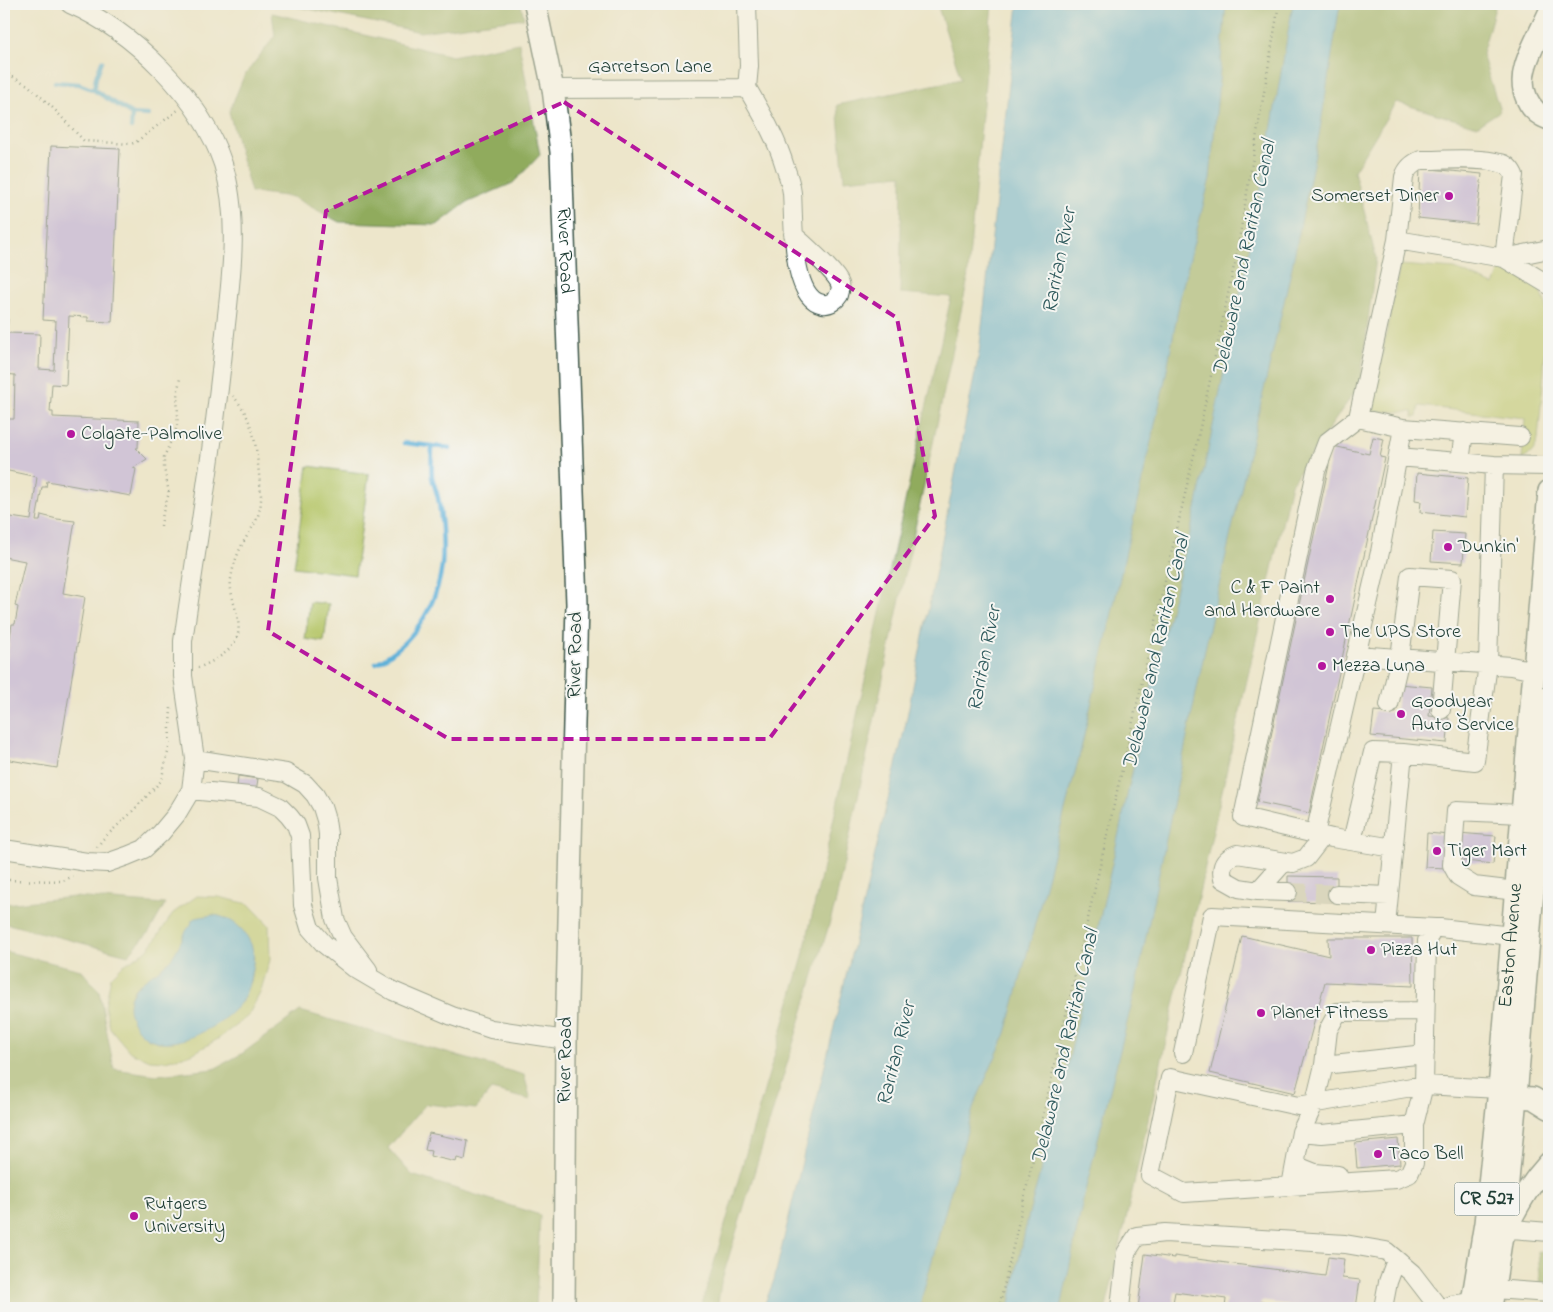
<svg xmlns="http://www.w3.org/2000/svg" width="1553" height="1312" font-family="'Indie Flower',sans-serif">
	<rect width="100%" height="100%" fill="#f6f6f2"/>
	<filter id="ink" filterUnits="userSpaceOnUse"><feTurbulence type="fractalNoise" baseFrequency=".02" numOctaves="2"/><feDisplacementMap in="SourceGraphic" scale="10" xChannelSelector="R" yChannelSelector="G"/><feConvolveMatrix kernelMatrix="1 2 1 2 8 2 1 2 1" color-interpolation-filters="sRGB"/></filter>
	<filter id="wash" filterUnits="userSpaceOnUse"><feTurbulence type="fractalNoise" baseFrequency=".0096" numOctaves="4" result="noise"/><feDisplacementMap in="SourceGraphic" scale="20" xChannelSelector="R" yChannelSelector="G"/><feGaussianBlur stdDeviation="1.12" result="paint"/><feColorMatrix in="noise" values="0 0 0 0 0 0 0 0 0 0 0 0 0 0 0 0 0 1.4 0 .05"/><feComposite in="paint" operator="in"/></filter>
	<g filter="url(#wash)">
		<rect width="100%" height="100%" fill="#ede6cb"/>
		<path fill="#b6c669" stroke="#6a824e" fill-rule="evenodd" d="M1400,265L1455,269L1494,285L1500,270L1515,273L1540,289L1546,304L1544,372L1538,439C1536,448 1531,456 1522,459L1525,418L1419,406L1417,417H1413V412L1373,411V400Z
			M308,466L369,474L355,575L294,567Z
			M310,602L329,604L324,642L305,639Z
			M197,896L219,897L249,904L269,925L270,960L260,993L248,1016L218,1039L192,1054L165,1061L150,1060L130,1052L110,1028L105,1007L111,977L122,966L146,951L156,939L173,913ZM213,915C237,918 242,938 254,957L250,982L196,1035L174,1042H158L147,1038L139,1030L130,998L134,989L169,962L178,950L186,931L192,926L201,918Z"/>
		<path fill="#90ab5d" stroke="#587448" d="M284,4H521L524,18L420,32Z
			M937,4H992L967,283L835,905L721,1283L717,1308H701L802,960L951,297L900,293L902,175L844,180L837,105L961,79Z
			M1226,4H1293L1258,206L1196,509L1152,683L1063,1087L1027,1222L1009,1308H919L974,1105L1006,1033L1079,757L1165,380L1181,293L1210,178Z
			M1340,4H1496L1482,54L1500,111L1477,126L1396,102L1354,171L1376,258L1360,384L1291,484L1106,1308H1061L1084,1195L1135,990L1211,620L1291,271L1319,135Z
			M272,13L452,56L519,43L540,155L513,183L466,203L437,225L339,222L293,197L251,192L229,112L244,76L275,36Z
			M74,897L165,904L150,931L128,955L4,923V904Z
			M4,951L81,970L99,991L114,1069L157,1075L214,1069L243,1053L300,1011L524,1075L531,1100L491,1090L476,1109L426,1104L388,1148L412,1175L540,1215L536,1308H4Z
			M1538,1252L1549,1253V1289L1541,1288Z"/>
		<path fill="#5eb1d9" stroke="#3e7786" d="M1018,4H1226L1210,178L1181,293L1165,380L1079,757L1006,1033L974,1105L919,1308H763L774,1280L905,727L979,353Z
			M1293,4H1340L1319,135L1291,271L1211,620L1135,990L1084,1195L1061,1308H1009L1027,1222L1063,1087L1152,683L1196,509L1258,206Z
			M213,915C229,917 242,926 249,940C255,951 254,961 251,974C250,983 246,994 241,1002C222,1027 160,1063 136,1027C132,1020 129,1014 129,1006C130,983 154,976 168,962C176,954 180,943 185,933C188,927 192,926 192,920L195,918Z"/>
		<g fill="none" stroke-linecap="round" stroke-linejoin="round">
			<path stroke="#5eb1d9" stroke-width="4.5" d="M55,82L79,84L94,90L132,114L148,115
				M94,90L96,77L102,61
				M131,128L132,114
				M404,443L450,448
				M376,663C413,644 437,606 442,565C444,544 442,523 439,503C438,494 434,486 432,477C431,467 432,456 432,446"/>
		</g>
		<g id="blocks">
			<path fill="#af9de4" d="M51,146L120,149L112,322L88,321V317L69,316L66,385L52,384L50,412H53V417L139,421L138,448H136L147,459L133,468L136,469L131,496L47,481L46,487H42L36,521H40L41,515L57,519L75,521L63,593L85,597L57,768L4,759V675L12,624H15L18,607L15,606L25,561L4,557V516L31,520L37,477L4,470V419H14L15,375L4,374V319H8L7,333L40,334L39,369L54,370L56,321L43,320Z
				M1420,168L1482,174L1476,224L1418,218Z
				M1373,437L1384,439L1380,457L1385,458L1309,813L1257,802L1333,446L1369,454Z
				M1417,473L1468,478L1465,517L1420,512L1421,501L1415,500Z
				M1433,532L1465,534L1463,563L1431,561Z
				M1399,684L1432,687L1429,716L1449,718L1447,743L1371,736L1374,711L1396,713Z
				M238,776L258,779L256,791L237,789Z
				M1427,833L1450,835L1447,868L1425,867Z
				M1458,833L1496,836L1493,864L1456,860Z
				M1288,876L1337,877V902L1288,901Z
				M1242,936L1329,956L1328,938H1412L1413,986L1325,982L1295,1093L1210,1073Z
				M429,1133L468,1141L465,1160L457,1158L456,1162L430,1156L431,1151L425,1150Z
				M1398,1139L1400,1164L1357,1168L1355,1143Z
				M1145,1254L1174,1258V1256L1325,1276L1328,1257L1344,1259L1342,1278L1360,1280L1356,1308H1311L1261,1301L1260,1308H1225L1226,1299L1175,1292L1172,1308H1138Z"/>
		</g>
	</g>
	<g filter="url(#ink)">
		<use href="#blocks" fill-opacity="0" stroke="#3e564b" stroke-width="1"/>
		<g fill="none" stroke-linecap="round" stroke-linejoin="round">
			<path stroke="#c4c4ad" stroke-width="18" stroke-dasharray="18 9" stroke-linecap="butt" d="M1288,892L1337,894"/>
			<defs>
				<path id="minor" d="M747,4L749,66L747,88
					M747,88C762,114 777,139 785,167C788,175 791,185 792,193C794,218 790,299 823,304C830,305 836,300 839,295C840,292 841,287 840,284C836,272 803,244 793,234
					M553,89L747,88
					M1397,240L1404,177C1407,168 1413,163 1421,160C1444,160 1479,157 1500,163C1507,164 1511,169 1514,175L1504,258
					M1504,258L1549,249
					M1358,418L1397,240L1504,258L1549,285
					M1398,457L1494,465L1549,466
					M1460,462L1464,432
					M1356,655L1511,666L1534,671
					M1389,705L1400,658L1410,576L1452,579L1441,710
					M195,759L286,773L305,784L315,795L322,807L326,820L328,834V878L335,919L343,937L368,970
					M191,790L259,797L280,807L289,816L296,825L300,836L303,905L310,928L324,944L354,968L393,991L452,1016L491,1029L566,1040
					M1315,834L1380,552L1403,428
					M1352,841L1373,752L1403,753L1475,761L1488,664L1494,465
					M1394,848L1332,838L1243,817L1316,471L1327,442L1358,418L1403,428L1520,437
					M4,849L87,862L107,863L127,856L144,849L161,833L176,815L191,790L195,759L183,676V641C198,538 215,436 225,333C231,279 240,217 223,164C201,98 133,31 70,4
					M1284,862L1258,891L1239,888L1223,879C1220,866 1224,859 1237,854L1293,863L1306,858L1323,836
					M1258,891L1288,892
					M1516,891L1474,886L1458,876L1452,865L1456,811L1522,814
					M1337,894L1389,896
					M1386,925L1403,753
					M1183,1053L1212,916L1435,928
					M1324,1065L1425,1054
					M1510,1094L1499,1089L1424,1085L1298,1106L1170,1078L1150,1175L1184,1193L1396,1179L1409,1174L1414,1163V1125L1424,1085L1427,941L1431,931L1435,928H1440L1512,936
					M1301,1132L1322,1134L1414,1125
					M1295,1165L1315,1173L1338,1175
					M1291,1186L1301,1132L1315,1102L1324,1065L1328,1030L1338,1012L1425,1011
					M1502,1237L1512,1229L1549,1232
					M1494,1289L1549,1293
					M1120,1308L1126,1253L1137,1236L1165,1233L1345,1244L1386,1251L1412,1273L1439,1308
					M1383,1308L1388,1282L1396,1260
					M1443,1308L1451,1305L1472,1302"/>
				<g id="major">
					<path id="s1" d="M535,4L553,89L561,152L577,604L566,1040L564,1308"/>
					<path d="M1549,13C1542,29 1529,51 1525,68C1519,89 1528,112 1549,119"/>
					<path d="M1516,1097L1533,1098L1549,1108"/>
					<path d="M1508,1225C1521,1200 1530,1184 1549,1163"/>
					<path id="s2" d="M1471,1308L1485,1223L1499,1089L1549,491"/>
					<path d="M1491,1308L1504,1222L1516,1097L1549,697"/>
				</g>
			</defs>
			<use href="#minor" stroke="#3e564b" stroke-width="20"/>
			<use href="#major" stroke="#3e564b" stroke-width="24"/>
			<path stroke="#3e564b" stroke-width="2.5" stroke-dasharray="1 4" stroke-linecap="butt" d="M4,72L28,85L54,109L84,141L131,144L136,142L178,110
				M161,526L163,512L169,493L164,468V457L177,427L178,414L177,396L180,378
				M198,668C210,663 228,654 235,642C246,622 228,600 231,579C233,564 239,549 247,536C252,528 257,521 259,512C263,500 260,487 259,474C256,445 254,419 233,396
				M97,847L103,839L129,815L161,781L169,748L171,707
				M4,880L63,881L73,876
				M999,1308L1198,437L1237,252L1279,4"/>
			<use href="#minor" stroke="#fff" stroke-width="18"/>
			<use href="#major" stroke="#fff" stroke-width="21"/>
		</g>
	</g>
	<path d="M0 0H1553V1312H0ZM564,102L897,318L935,516L769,739H449L268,631L326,211Z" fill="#ede6cb" fill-opacity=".55" fill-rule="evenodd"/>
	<path fill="none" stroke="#b5179e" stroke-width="4" stroke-dasharray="10 6" stroke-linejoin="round" d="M564,102L897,318L935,516L769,739H449L268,631L326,211Z"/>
	<g fill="#b5179e" stroke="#f6f6f2" stroke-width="2">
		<circle cx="1449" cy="196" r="5"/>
		<circle cx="71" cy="434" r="5"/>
		<circle cx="1448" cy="547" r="5"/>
		<circle cx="1330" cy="599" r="5"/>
		<circle cx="1330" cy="632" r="5"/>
		<circle cx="1322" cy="666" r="5"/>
		<circle cx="1401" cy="714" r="5"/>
		<circle cx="1437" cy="851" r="5"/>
		<circle cx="1371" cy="950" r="5"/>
		<circle cx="1261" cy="1013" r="5"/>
		<circle cx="1378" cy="1154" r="5"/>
		<circle cx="134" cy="1216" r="5"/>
	</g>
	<g text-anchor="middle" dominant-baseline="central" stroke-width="4" stroke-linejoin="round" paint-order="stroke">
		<rect fill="#f6f6f2" stroke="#60746d" stroke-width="1" x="1454.5" y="1182.5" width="65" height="33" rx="4"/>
		<g font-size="19" font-weight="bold" fill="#1f3d34">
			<text x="1487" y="1199">CR 527</text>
		</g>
		<g font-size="20" fill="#1f3d34" stroke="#f6f6f2">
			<text x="650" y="67">Garretson Lane</text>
			<text stroke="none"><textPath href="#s1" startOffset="249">River Road</textPath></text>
			<text transform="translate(576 655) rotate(-89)">River Road</text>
			<text stroke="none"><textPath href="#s2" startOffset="365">Easton Avenue</textPath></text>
			<text transform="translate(566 1060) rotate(-89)">River Road</text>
		</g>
		<g font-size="20" fill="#1f3d34" stroke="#f6f6f2" text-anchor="start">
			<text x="1439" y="196" text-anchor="end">Somerset Diner</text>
			<text x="81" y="434">Colgate-Palmolive</text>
			<text x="1458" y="547">Dunkin'</text>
			<text x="1320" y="588" text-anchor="end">C &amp; F Paint<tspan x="1320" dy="23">and Hardware</tspan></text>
			<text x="1340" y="632">The UPS Store</text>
			<text x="1332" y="666">Mezza Luna</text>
			<text x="1411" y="702">Goodyear<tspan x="1411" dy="23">Auto Service</tspan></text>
			<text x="1447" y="851">Tiger Mart</text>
			<text x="1381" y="950">Pizza Hut</text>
			<text x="1271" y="1013">Planet Fitness</text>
			<text x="1388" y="1154">Taco Bell</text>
			<text x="144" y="1204">Rutgers<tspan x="144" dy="23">University</tspan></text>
		</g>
		<g font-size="21" font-style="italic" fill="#2f5a5d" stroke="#f6f6f2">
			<text transform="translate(1245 258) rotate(-78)">Delaware and Raritan Canal</text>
			<text transform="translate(1060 261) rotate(-79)">Raritan River</text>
			<text transform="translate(1157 652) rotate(-77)">Delaware and Raritan Canal</text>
			<text transform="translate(985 659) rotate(-79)">Raritan River</text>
			<text transform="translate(1066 1047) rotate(-77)">Delaware and Raritan Canal</text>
			<text transform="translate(897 1054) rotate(-76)">Raritan River</text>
		</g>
	</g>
	<rect width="1553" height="1312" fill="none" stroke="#f6f6f2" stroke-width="20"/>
</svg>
